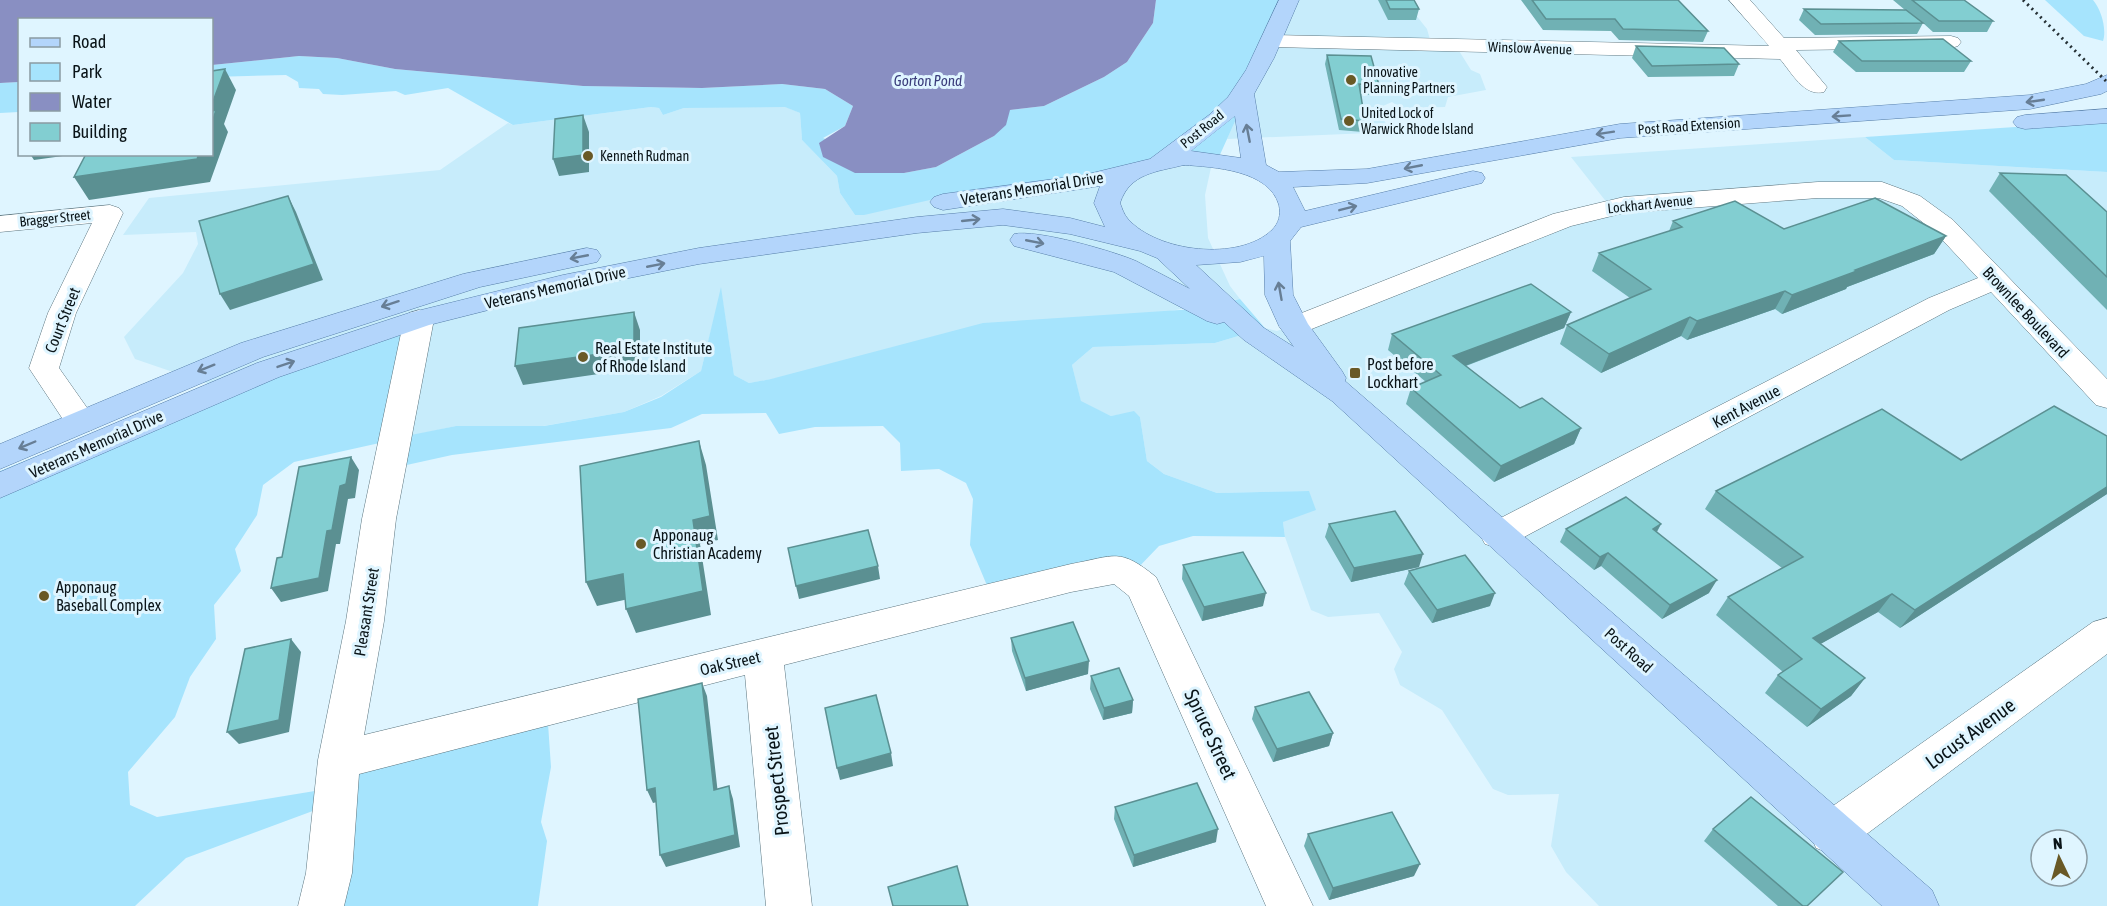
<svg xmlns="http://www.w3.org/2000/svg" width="2107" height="906" font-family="'Asap Condensed',sans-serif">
	<rect width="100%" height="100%" fill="#dff5ff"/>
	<path fill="#c7ecfb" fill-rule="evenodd" d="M1290,0H1411L1408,5L1427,29L1431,43L1456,46L1471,70L1480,74L1486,90L1448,97L1445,107L1401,108L1392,102L1376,109L1392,132L1227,139Z
		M751,105L786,107L800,113L802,140L837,176L840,193L855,215L965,192L1212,163L1205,195L1208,238L1230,286L1240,299L749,383L734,375L721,290L701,371L661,396L624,412L543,426H456L401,438L208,384L135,359L124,337L183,273L198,244L196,232L123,235L149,198L440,170L508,123L513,125L651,107L659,108L663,115L684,108Z
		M1865,137L1894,160L2107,172V906H1599L1566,872L1551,846L1559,794L1508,795L1493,789L1442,710L1400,685L1394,669L1402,652L1379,613L1328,617L1311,610L1285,537L1283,522L1309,491L1217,493L1164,474L1147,461L1140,417L1134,412L1111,416L1081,402L1072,365L1093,347L1215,343L1265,328L1277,331L1559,220L1608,204L1571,157ZM2041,840H2077V876H2041Z"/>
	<path fill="#a6e4fd" d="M1156,0H1290L1218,159L1189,165L965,192L864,215H855L840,193L837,176L802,140L800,113L785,107L684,108L663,115L659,108L651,107L513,125L448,88L405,95L396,91L342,95L323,94L319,89L299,88L298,82L286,75L212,77V65L299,56L337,58L395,69L583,86L702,88L782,84L825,89L853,106L845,126L823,138L904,173L936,167L994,136L1009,110L1044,106L1104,77L1127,62L1153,23Z
		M2045,0H2093C2101,9 2107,29 2103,41L2084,36Z
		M19,82V112L0,113V83Z
		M2107,121V172L1894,160L1865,137Z
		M721,287L734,375L749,383L771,379L983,323L1195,309L1240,299L1265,328L1215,343L1093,347L1072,365L1081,401L1111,416L1134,411L1140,417L1147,461L1164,474L1217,493L1309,491L1316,510L1283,522L1285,537L1193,536L1159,546L1135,571L991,595L970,545L973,499L966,483L939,469L901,471L900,443L883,426L815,427L779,434L766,413L702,414L671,428L452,455L393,468V440L294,462L263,485L257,515L235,549L241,571L214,605L216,639L190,677L175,717L128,772L130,805L157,817L333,788L348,756L547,709L551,767L541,822L547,841L538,906H323L329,805L186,858L135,906H0V471L120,422L411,313L401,437L456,426H544L624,412L661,397L701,371Z"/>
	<path fill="#898fc2" d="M0,0H1156L1153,23L1127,62L1104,77L1044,106L1010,110L1006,125L994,136L936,167L904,173H855L823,157L819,143L845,126L853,106L825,89L782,84L702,88L583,86L395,69L337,58L299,56L212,65V20H20L19,82L0,83Z"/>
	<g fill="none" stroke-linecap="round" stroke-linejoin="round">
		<defs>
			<path id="minor" d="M1729,0H1750L1784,38L1951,36L1958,38L1961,42L1958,46L1951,48L1796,50L1827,87L1824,92C1804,97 1792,73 1780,59L1273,47L1266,45L1263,41L1266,37L1273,35L1769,46Z
				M1818,182H1882L1920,196L1953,220L2107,379V408L2096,405L1991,292L1949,310L1511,544L1498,548L1485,544L1480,535L1485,526L1929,298L1978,278L1935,232L1902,206L1879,198H1818L1624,213L1571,226L1304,332L1294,335L1284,332L1279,326L1284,320L1553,214L1624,197Z
				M110,205L119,208L123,213L76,313L59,368L97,422L92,430L81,433L70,430L29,368L48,313L92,223L0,232V216Z
				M419,310L429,313L434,319L396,519L384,621L364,735L1071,564C1115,556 1119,547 1156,577L1313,906H1266L1129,596L1114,584L1071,592L784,665L812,906H766L745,675L359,774L352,873L344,906H298L306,873L318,760L346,621L362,519L404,319L409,313Z
				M2107,618V654L1848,848L1832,854L1816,848L1810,833L1816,818L2093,622Z"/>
			<path id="major" d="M1279,0H1299L1274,58L1254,94L1266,165L1279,172L1367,169L1620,124L2030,95L2086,84L2107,75V91L2101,94L2030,109L1620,138L1367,183L1293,187L1305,211L1473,171L1482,173L1485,178L1482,183L1301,227L1290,241L1293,295L1308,324L1342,371L1346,378L1345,381L1932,890L1939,906H1882L1332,401L1244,340L1224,322L1217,324L1207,321L1114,272L1014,246L1010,240L1014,234C1036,229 1113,251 1136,261C1154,270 1172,280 1190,289L1157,258L1140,251L1070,234L1003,225L917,233L699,264L564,291L429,325L279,377L0,498V472L257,363L409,313L563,275L699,248L917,217L1003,209L1070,218L1105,227L1094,203L1100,186L943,210L934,207L930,202L934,197L943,194L1084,175L1150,159L1209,115L1228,97L1246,70ZM1235,116L1241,158L1191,151ZM1184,165C1214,167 1269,170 1279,205C1281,215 1279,223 1272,230C1239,262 1157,252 1128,219C1124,215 1122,208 1120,203C1130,173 1156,172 1184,165ZM1264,256L1265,295L1279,326L1294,347L1264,328L1196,265L1240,262Z
				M2107,109V123L2025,129L2017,127L2013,122L2017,117L2025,115Z
				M587,248L597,250L601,256L597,262L480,287L263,357L0,469V444L241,343L463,274Z"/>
		</defs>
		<use href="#minor" stroke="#5b747e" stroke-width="1"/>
		<use href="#major" stroke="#577faa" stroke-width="1"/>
		<use href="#minor" fill="#fff" fill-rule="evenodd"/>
		<use href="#major" fill="#b3d5fb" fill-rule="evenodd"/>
		<path stroke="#253035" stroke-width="3" stroke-dasharray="2 4" stroke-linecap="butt" d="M2023,0L2107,82"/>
	</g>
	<path fill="#70b1b4" d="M1378,0H1414L1419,9L1416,20H1388Z
		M1521,0H1678L1708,31L1703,42L1619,40L1611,31L1543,30Z
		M1893,0H1964L1993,21L1987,32H1933L1923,23L1917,34L1815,35L1799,20L1804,9L1905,10Z
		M1839,41L1971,61L1964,72H1856L1833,52Z
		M1636,46L1739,64L1734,76L1648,77L1632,58Z
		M1327,55L1379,85L1377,95H1361L1365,121L1363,132L1339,130L1325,64Z
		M2000,173L2107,212V310L1989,191Z
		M1673,221L1784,229L1946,236L1934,254L1847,287L1846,289L1782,314L1775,309L1687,340L1681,336L1601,373L1560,344L1567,325L1630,298L1592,271L1599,253L1669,231Z
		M1571,312L1564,328L1466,366L1520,408L1581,428L1574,444L1494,482L1406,404L1411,388L1426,382L1388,350L1392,334Z
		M2107,436V494L1900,628L1878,612L1820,644L1865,678L1851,696L1807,727L1765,693L1778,675L1783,672L1716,615L1728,597L1782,568L1705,509L1716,491L1961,460Z
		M1329,524L1419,567L1351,582L1325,537Z
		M1661,524L1657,532L1709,593L1662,619L1601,566L1594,570L1560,542L1566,529Z
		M1183,565L1263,606L1202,621L1182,579Z
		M1409,571L1490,606L1432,623L1404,584Z
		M1011,638L1088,674L1026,691L1012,651Z
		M1091,676L1133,700L1132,713L1103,720L1090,689Z
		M1255,707L1333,733L1329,746L1273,762L1252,719Z
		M1115,807L1216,842L1133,867L1114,819Z
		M1713,829L1807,906H1778L1704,841Z
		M1308,834L1414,876L1329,900L1304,846Z"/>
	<path fill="#5b9092" d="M225,69L236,90L224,124L228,132L210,182L89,200L74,177L199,154H212V104Z
		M583,115L589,132V172L559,176L553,159Z
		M30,154H77L34,160Z
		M288,196L296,212L323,280L230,310L220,294Z
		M1946,236L1934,254L1847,287L1846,289L1782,314L1792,295L1855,270Z
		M1785,291L1775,309L1687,340L1697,321Z
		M634,312L640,330V368L523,385L515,366Z
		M1571,312L1564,328L1449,372L1453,356Z
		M1690,317L1681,336L1601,373L1609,354Z
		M1581,428L1574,444L1494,482L1501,466Z
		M699,441L706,465L718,540L700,544L711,615L636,633L626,609Z
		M351,457L359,470L355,498L348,499L340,544H336L328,591L281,602L271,588L327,531L340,486Z
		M2107,487V494L1900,628L1915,610Z
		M1661,524L1653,538V529Z
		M1608,553L1601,566L1594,570L1600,557Z
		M1423,554L1419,567L1351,582L1354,568Z
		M878,566L880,579L799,599L796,586Z
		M623,574L633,598L597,606L586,582Z
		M1717,580L1709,593L1662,619L1670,605Z
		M1266,593L1263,606L1202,621L1204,607Z
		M1495,593L1490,606L1432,623L1437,610Z
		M1892,594L1878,612L1799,656L1813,638Z
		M291,639L301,652L289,732L239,744L227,732Z
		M1089,661L1088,674L1026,691L1025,678Z
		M1865,678L1851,696L1807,727L1821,709Z
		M702,683L707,696L719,803L714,790Z
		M1133,700L1132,713L1103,720L1104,708Z
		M1333,733L1329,746L1273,762L1277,749Z
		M891,753L893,766L840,780L837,768Z
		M729,786L733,799L740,847L666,867L660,855Z
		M655,788L661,801L653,803L647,790Z
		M1218,829L1216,842L1133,867L1134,855Z
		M1420,864L1414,876L1329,900L1333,888Z"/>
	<path fill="#82ced1" stroke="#5b9092" stroke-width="1.5" d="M1386,0H1414L1419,9H1390Z
		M1532,0H1678L1708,31L1623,29L1615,19H1546Z
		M1912,0H1964L1993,21H1939Z
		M1804,9L1906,10L1923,23L1821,24Z
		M1943,39L1971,61H1862L1839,41Z
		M1636,46L1724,48L1739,64L1652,66Z
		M1327,55L1371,56L1379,85L1359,84L1365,121L1341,119Z
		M225,69L212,104V71Z
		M216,110L212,123V111Z
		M583,115V155L553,159L555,119Z
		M86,154H199L197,159L74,177Z
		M2000,173L2066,175L2107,212V277Z
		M288,196L314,264L220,294L199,221Z
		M1875,198L1946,236L1855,270L1857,271L1792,295L1785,291L1697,321L1690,317L1609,354L1567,325L1651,289L1599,253L1682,227L1673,221L1735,201L1784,229Z
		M1531,284L1571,312L1453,356L1520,408L1542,398L1581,428L1501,466L1411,388L1441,375L1392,334Z
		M634,312V349L515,366L519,328Z
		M2054,406L2107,436V487L1915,610L1892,594L1813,638L1865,678L1821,709L1778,675L1802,659L1728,597L1803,557L1716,491L1882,409L1961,460Z
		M699,441L710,516L693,520L703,591L626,609L623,574L586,582L580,466Z
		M351,457L346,484L340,486L332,530L327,531L319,578L271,588L277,558L282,557L299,467Z
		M1626,497L1661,524L1653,529L1717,580L1670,605L1608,553L1600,557L1566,529Z
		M1395,511L1423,554L1354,568L1329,524Z
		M868,530L878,566L796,586L788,548Z
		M1243,552L1266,593L1204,607L1183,565Z
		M1465,555L1495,593L1437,610L1409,571Z
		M1073,622L1089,661L1025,678L1011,638Z
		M291,639L279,720L227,732L245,649Z
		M1119,668L1133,700L1104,708L1091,676Z
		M702,683L714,790L729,786L735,835L660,855L655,788L647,790L638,699Z
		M1309,692L1333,733L1277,749L1255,707Z
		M876,695L891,753L837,768L825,708Z
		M1197,783L1218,829L1134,855L1115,807Z
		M1751,797L1843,872L1807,906H1803L1713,829Z
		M1392,812L1420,864L1333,888L1308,834Z
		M957,866L968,906H893L888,887Z"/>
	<defs><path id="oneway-shaft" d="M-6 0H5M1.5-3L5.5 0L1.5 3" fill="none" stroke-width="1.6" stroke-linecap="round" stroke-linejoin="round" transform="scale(1.5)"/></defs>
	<g stroke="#677e95">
		<use href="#oneway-shaft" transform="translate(2035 101) rotate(172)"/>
		<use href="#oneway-shaft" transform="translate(1841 116) rotate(176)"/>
		<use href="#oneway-shaft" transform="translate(1248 133) rotate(-101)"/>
		<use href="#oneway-shaft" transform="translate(1605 133) rotate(171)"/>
		<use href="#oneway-shaft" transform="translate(1413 167) rotate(169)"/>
		<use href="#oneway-shaft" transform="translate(1348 208) rotate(-14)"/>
		<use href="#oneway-shaft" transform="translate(971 220) rotate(-6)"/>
		<use href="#oneway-shaft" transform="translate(1035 242) rotate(11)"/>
		<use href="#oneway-shaft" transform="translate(579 257) rotate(169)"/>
		<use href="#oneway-shaft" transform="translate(656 265) rotate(-11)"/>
		<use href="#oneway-shaft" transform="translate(1280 291) rotate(-100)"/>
		<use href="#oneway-shaft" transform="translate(390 304) rotate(162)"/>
		<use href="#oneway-shaft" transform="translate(286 364) rotate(-19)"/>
		<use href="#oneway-shaft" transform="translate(206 368) rotate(158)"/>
		<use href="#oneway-shaft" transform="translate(27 445) rotate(157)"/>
	</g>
	<g fill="#695926" stroke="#dff5ff" stroke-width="2">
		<circle cx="1351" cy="80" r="6"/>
		<circle cx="1349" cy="121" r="6"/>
		<circle cx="588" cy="156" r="6"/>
		<circle cx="583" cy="357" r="6"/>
		<rect x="1349" y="367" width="12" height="12" rx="3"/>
		<circle cx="641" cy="544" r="6"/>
		<circle cx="44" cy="596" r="6"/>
	</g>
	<g text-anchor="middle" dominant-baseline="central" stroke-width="6" stroke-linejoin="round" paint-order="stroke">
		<g font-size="14" fill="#0a1418" stroke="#dff5ff">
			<text transform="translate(1530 48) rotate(2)">Winslow Avenue</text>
			<text transform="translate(1689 126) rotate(-4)">Post Road Extension</text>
			<text transform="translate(1202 129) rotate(-39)">Post Road</text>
			<text transform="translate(1650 204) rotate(-6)">Lockhart Avenue</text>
			<text transform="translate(55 218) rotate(-6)">Bragger Street</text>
		</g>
		<g font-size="14" fill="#0a1418" stroke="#dff5ff" text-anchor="start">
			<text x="1363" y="72">Innovative<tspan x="1363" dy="16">Planning Partners</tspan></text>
			<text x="1361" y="113">United Lock of<tspan x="1361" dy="16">Warwick Rhode Island</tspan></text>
			<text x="600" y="156">Kenneth Rudman</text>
		</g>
		<g font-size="15" font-style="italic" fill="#3a3c7b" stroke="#dff5ff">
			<text x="928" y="80">Gorton Pond</text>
		</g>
		<g font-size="16" fill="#0a1418" stroke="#dff5ff">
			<text transform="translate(1032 188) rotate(-9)">Veterans Memorial Drive</text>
			<text transform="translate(555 287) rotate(-13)">Veterans Memorial Drive</text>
			<text transform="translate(2026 312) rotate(47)">Brownlee Boulevard</text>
			<text transform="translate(62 320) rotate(-68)">Court Street</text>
			<text transform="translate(1746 406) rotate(-28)">Kent Avenue</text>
			<text transform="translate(96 444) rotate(-24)">Veterans Memorial Drive</text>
			<text transform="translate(366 612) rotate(-81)">Pleasant Street</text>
			<text transform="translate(1629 650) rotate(42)">Post Road</text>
			<text transform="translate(730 663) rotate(-13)">Oak Street</text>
		</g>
		<g font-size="16" fill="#0a1418" stroke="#dff5ff" text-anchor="start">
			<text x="595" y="348">Real Estate Institute<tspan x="595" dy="18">of Rhode Island</tspan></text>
			<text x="1367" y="364">Post before<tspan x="1367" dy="18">Lockhart</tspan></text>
			<text x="653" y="535">Apponaug<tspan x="653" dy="18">Christian Academy</tspan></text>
			<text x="56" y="587">Apponaug<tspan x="56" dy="18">Baseball Complex</tspan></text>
		</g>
		<g font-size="20" fill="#0a1418" stroke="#dff5ff">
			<text transform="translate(1970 733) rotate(-36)">Locust Avenue</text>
			<text transform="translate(1211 734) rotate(65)">Spruce Street</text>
			<text transform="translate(776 781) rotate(-96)">Prospect Street</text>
		</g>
	</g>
	<rect x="18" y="18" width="195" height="138" fill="#dff5ff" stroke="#8a9ba3" stroke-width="1.5"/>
	<rect x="30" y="38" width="30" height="9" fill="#b3d5fb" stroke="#8a9ba3" stroke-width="1.5"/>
	<text x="72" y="48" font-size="18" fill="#0a1418">Road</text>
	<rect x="30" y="63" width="30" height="18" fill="#a6e4fd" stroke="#8a9ba3" stroke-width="1.5"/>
	<text x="72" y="78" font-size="18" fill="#0a1418">Park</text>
	<rect x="30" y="93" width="30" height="18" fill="#898fc2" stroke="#8a9ba3" stroke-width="1.5"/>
	<text x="72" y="108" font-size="18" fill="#0a1418">Water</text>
	<rect x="30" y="123" width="30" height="18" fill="#82ced1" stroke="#8a9ba3" stroke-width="1.5"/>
	<text x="72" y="138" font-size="18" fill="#0a1418">Building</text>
	<g transform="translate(2059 858) rotate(355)"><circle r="28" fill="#dff5ff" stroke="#8a9ba3" stroke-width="1.5"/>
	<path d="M0-4.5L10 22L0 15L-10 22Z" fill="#695926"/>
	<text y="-9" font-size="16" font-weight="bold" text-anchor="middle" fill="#0a1418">N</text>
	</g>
</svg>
